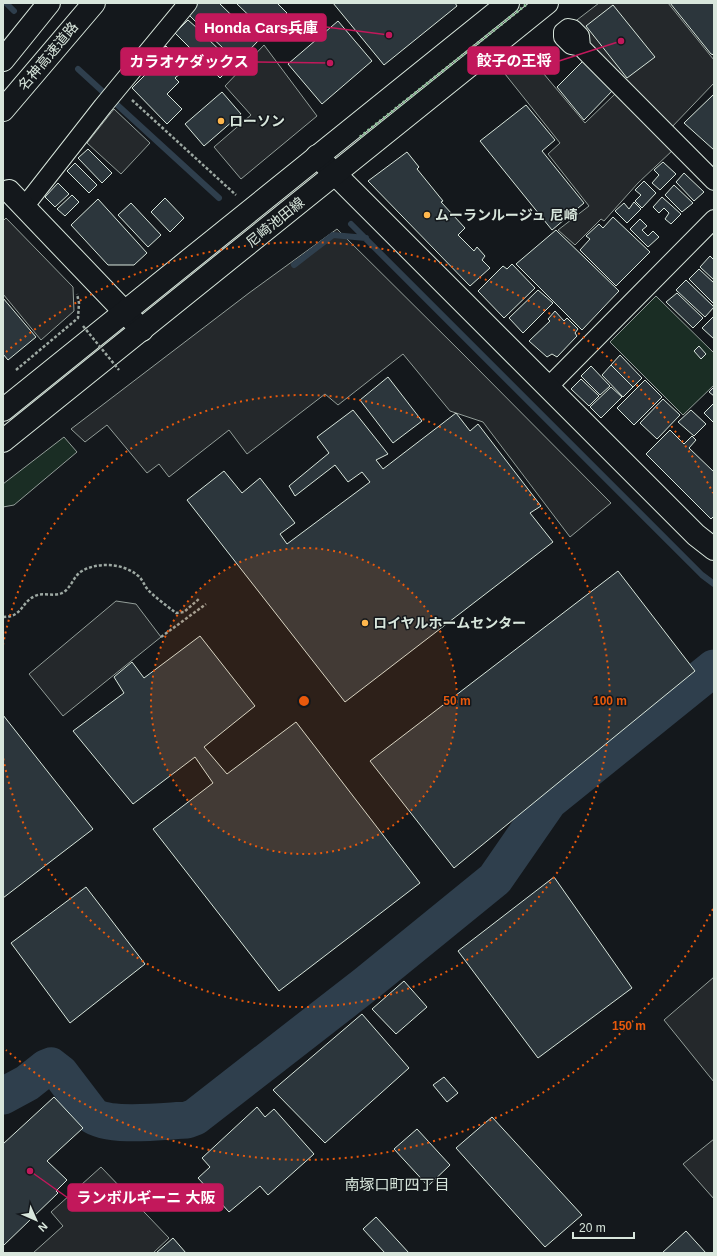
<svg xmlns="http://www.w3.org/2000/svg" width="717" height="1256" font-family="Helvetica,'Noto Sans JP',sans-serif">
	<rect width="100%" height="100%" fill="#14181c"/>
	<path fill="#1a2d24" stroke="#939e99" d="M656,296L714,353V385L683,415L610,342Z
		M64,437L77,452L14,505L3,507V484Z"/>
	<path fill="#24282b" stroke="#939e99" d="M599,3H668L714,60V83L670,129L595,49L573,23Z
		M264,45L317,116L241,179L214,147L251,115L225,86Z
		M528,55L585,123L616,93L674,149L638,183L604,221L601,219L575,245L558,230L589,206L548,154L560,143L505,74Z
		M114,109L150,143L121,174L87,143Z
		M6,218L73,287L74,311L41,340L3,294V221Z
		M337,229L463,354L611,503L570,537L483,422L450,411L403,354L338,405L325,394L247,454L229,430L169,477L159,464L147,473L107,425L85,442L71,429L249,293Z
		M116,601L136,604L161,637L63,716L29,674Z
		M714,977V1082L664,1020Z
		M714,1139V1199L683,1164Z
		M101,1167L169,1238L153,1253H33L63,1226L51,1212Z"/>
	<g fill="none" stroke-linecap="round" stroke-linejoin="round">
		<path stroke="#2f3f4d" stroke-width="6" d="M6,3L14,11
			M78,69L219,198
			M351,224L702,575L714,584
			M294,265L333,235L366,238"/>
		<path stroke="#2f3f4d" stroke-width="37" d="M3,1096L27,1083L46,1068L51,1066L60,1073L92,1115C109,1128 164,1121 187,1120L195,1117L366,984L495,879L549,801L714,668"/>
	</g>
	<path fill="#2c363c" stroke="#d8e6dc" d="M198,3H219L258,41L238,62L208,34L218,23L209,15L199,25L188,14Z
		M236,3H277L287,13L267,33Z
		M333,3H455L457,6L384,65Z
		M670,3H714V55L711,54Z
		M613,5L655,57L627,78L586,26Z
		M209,15L218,23L205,36L234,64L220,78L175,33L188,20L197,28Z
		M338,21L372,61L322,104L288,64Z
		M166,46L187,68L175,78L179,82L167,94L182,109L167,124L132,88L160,60L156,56Z
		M584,60L614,89L584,120L557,87Z
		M222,92L241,114L204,146L185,124Z
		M714,94V150L684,123Z
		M526,105L555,140L542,151L584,203L552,230L480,141Z
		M88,149L112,173L102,183L78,158Z
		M407,152L419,167L417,169L443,201L441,202L465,228L458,235L474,251L477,247L485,256L482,260L490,268L470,286L368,181Z
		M663,162L676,174L660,190L652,183L659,175L654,170Z
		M75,163L97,185L89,193L67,171Z
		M684,173L704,192L694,201L676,182Z
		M644,181L656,193L642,208L635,201L641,195L635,190Z
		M58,183L69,194L55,207L45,197Z
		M674,185L693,203L682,212L665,195Z
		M72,195L79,202L65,216L57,209Z
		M662,197L681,214L671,224L665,219L669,213L664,208L659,213L653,207Z
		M165,198L184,218L170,232L151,212Z
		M98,199L147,253L134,265H108L71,225Z
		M634,202L641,209L627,223L615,211L624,203L629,209Z
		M131,203L161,235L148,247L118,215Z
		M613,217L650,252L616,286L580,250L590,239L586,236L599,224L603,228Z
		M640,219L647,226L642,230L648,236L653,231L659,237L648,247L630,229Z
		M556,230L619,291L582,330L516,264Z
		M710,256L714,260V280L700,267Z
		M512,264L535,288L504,318L478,291L503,266L507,269Z
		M699,269L714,283V304L689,279Z
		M686,280L714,307L705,317L676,290Z
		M538,290L553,303L523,333L509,318Z
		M677,293L703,318L693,328L666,302Z
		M3,298L36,337L8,360L3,354Z
		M555,311L564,321L567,318L578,329L575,333L577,336L557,357L552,354L547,357L529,341L550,321L548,319Z
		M714,316V339L702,328Z
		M699,346L706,354L701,359L694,351Z
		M620,355L642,378L633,387L611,365Z
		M611,365L633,387L623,397L602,375Z
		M591,366L610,386L600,395L581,376Z
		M388,377L422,421L393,443L360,400Z
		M581,379L599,396L589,406L571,389Z
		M645,380L662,397L634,425L617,408Z
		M611,387L622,397L601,418L590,407Z
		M714,387V396L709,392Z
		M663,399L680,415L657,439L640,423Z
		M714,403V423L704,413Z
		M353,410L388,454L376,460L383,469L456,413L470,431L478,424L541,506L530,513L553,542L345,702L187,500L224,471L242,493L260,478L295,523L280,534L287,544L370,482L362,472L348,482L335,465L295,496L289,486L329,453L317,437Z
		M691,410L706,424L694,436L678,422Z
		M670,430L684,444L692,436L696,440L689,448L714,472V516L711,519L646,454Z
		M618,571L695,671L454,868L370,761Z
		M200,636L255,706L204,747L227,774L296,722L420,883L279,991L153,829L213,783L195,757L133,804L73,731L124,693L114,677L132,662L144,678Z
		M3,715L93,829L3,898Z
		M554,877L632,988L538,1058L458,951Z
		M86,887L145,964L70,1023L11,943Z
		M404,981L427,1007L396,1034L372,1009Z
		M362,1014L409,1068L325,1143L273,1090Z
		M444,1077L458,1093L447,1102L433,1085Z
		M54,1097L83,1128L47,1161L67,1180L56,1191L58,1193L3,1246V1144Z
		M257,1107L265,1117L274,1109L314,1154L268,1195L260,1186L229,1212L198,1178L210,1167L202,1158Z
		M492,1117L582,1215L545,1247L456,1148Z
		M417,1129L450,1165L428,1186L394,1149Z
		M376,1217L409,1253H385L363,1229Z
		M686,1231L706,1253H662Z
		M173,1238L186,1253H156Z"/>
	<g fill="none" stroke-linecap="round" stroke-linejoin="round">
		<defs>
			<path id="street" d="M581,47L580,36L573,29L568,28L563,32V37L571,45L581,47L714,181
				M24,207L103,106L188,3
				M548,387L714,219"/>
			<path id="secondary" d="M317,156L696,535L714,549
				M9,191L142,330"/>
			<path id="primary" d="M3,410L508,3
				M3,441L547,3"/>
			<path id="highway" d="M3,60L49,3
				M3,110L94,3"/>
		</defs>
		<use href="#street" stroke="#d8e6dc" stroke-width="20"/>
		<use href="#secondary" stroke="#d8e6dc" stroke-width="24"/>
		<use href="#primary" stroke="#d8e6dc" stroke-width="24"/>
		<use href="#highway" stroke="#d8e6dc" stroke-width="24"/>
		<path stroke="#9da8a2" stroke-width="2.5" stroke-dasharray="3 2" stroke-linecap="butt" d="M132,100L236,195
			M16,370L78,318L79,303L77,294
			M3,617C23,617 21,602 35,596C43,592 54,597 62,593C71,589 73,576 82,571C97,562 123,563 137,575C142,578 144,585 148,590C156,598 167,606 176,613L184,612L200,598
			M161,637L206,604"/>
		<use href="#street" stroke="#14181c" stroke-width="18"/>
		<use href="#secondary" stroke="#14181c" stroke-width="22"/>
		<use href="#primary" stroke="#14181c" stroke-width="22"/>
		<use href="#highway" stroke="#14181c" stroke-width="22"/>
		<path stroke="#9da8a2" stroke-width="2.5" stroke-dasharray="3 2" stroke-linecap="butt" d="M83,326L119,370"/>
		<path stroke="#8ac095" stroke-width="3" stroke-dasharray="2 3" stroke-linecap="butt" d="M360,137L528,3"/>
	</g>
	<circle cx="304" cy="701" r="153" fill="#e8590c" fill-opacity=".12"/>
	<g fill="none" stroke="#e8590c" stroke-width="2" stroke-dasharray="2 4">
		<circle cx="304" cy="701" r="153"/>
		<path d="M3 645A306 306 0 1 1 3 757"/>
		<path d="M713 909A459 459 0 0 1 6 1050M6 352A459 459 0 0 1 713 493"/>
	</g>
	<g fill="#ffb74d" stroke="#14181c" stroke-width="1.5">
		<circle cx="221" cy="121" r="4"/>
		<circle cx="427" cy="215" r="4"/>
		<circle cx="365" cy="623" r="4"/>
	</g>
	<g text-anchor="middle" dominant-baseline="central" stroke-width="3" stroke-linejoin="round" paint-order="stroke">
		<g font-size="14" fill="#d8e6dc" stroke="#14181c">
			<text transform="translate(48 56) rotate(-50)">名神高速道路</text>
			<text transform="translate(275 222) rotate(-39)">尼崎池田線</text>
		</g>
		<g font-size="14" font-weight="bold" fill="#d8e6dc" stroke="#14181c" text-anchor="start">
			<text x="229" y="121">ローソン</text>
			<text x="435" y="215">ムーランルージュ 尼崎</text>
			<text x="373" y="623">ロイヤルホームセンター</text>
		</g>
		<g font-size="15" fill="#d8e6dc" stroke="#14181c">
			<text x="397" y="1184">南塚口町四丁目</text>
		</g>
	</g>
	<circle cx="304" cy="701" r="6" fill="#e8590c" stroke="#14181c" stroke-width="2"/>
	<g font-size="12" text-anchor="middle" font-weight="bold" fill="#e8590c" stroke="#14181c" stroke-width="3" stroke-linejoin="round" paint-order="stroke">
		<text x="457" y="705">50 m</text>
		<text x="610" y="705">100 m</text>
		<text x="629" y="1030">150 m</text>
	</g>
	<path fill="none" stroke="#c2185b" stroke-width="1.5" d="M389 35L326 27M621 41L559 61M330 63L257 62M30 1171L68 1198"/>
	<g fill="#c2185b" stroke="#14181c" stroke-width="1.5">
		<circle cx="389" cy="35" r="4"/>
		<circle cx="621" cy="41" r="4"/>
		<circle cx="330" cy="63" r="4"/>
		<circle cx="30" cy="1171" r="4"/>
	</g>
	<g fill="#c2185b" stroke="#c2185b" stroke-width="1.5">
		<rect x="196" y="14" width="130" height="27" rx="4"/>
		<rect x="468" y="47" width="91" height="27" rx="4"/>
		<rect x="121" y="48" width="136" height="27" rx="4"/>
		<rect x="68" y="1184" width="155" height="27" rx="4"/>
	</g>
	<g font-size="15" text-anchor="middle" font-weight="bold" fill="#fff">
		<text x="261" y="33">Honda Cars兵庫</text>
		<text x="514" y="66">餃子の王将</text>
		<text x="189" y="67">カラオケダックス</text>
		<text x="146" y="1203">ランボルギーニ 大阪</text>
	</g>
	<rect width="717" height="1256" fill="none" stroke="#d8e6dc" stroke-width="8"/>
	<g transform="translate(36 1220) rotate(135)" stroke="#14181c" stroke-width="3" paint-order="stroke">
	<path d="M0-3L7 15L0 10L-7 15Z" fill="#d8e6dc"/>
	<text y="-6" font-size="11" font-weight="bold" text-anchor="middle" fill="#d8e6dc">N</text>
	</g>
	<path d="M573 1232v6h61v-6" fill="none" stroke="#d8e6dc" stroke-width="2"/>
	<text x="579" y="1232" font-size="12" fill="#d8e6dc" stroke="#14181c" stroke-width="3" paint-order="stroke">20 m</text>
</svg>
